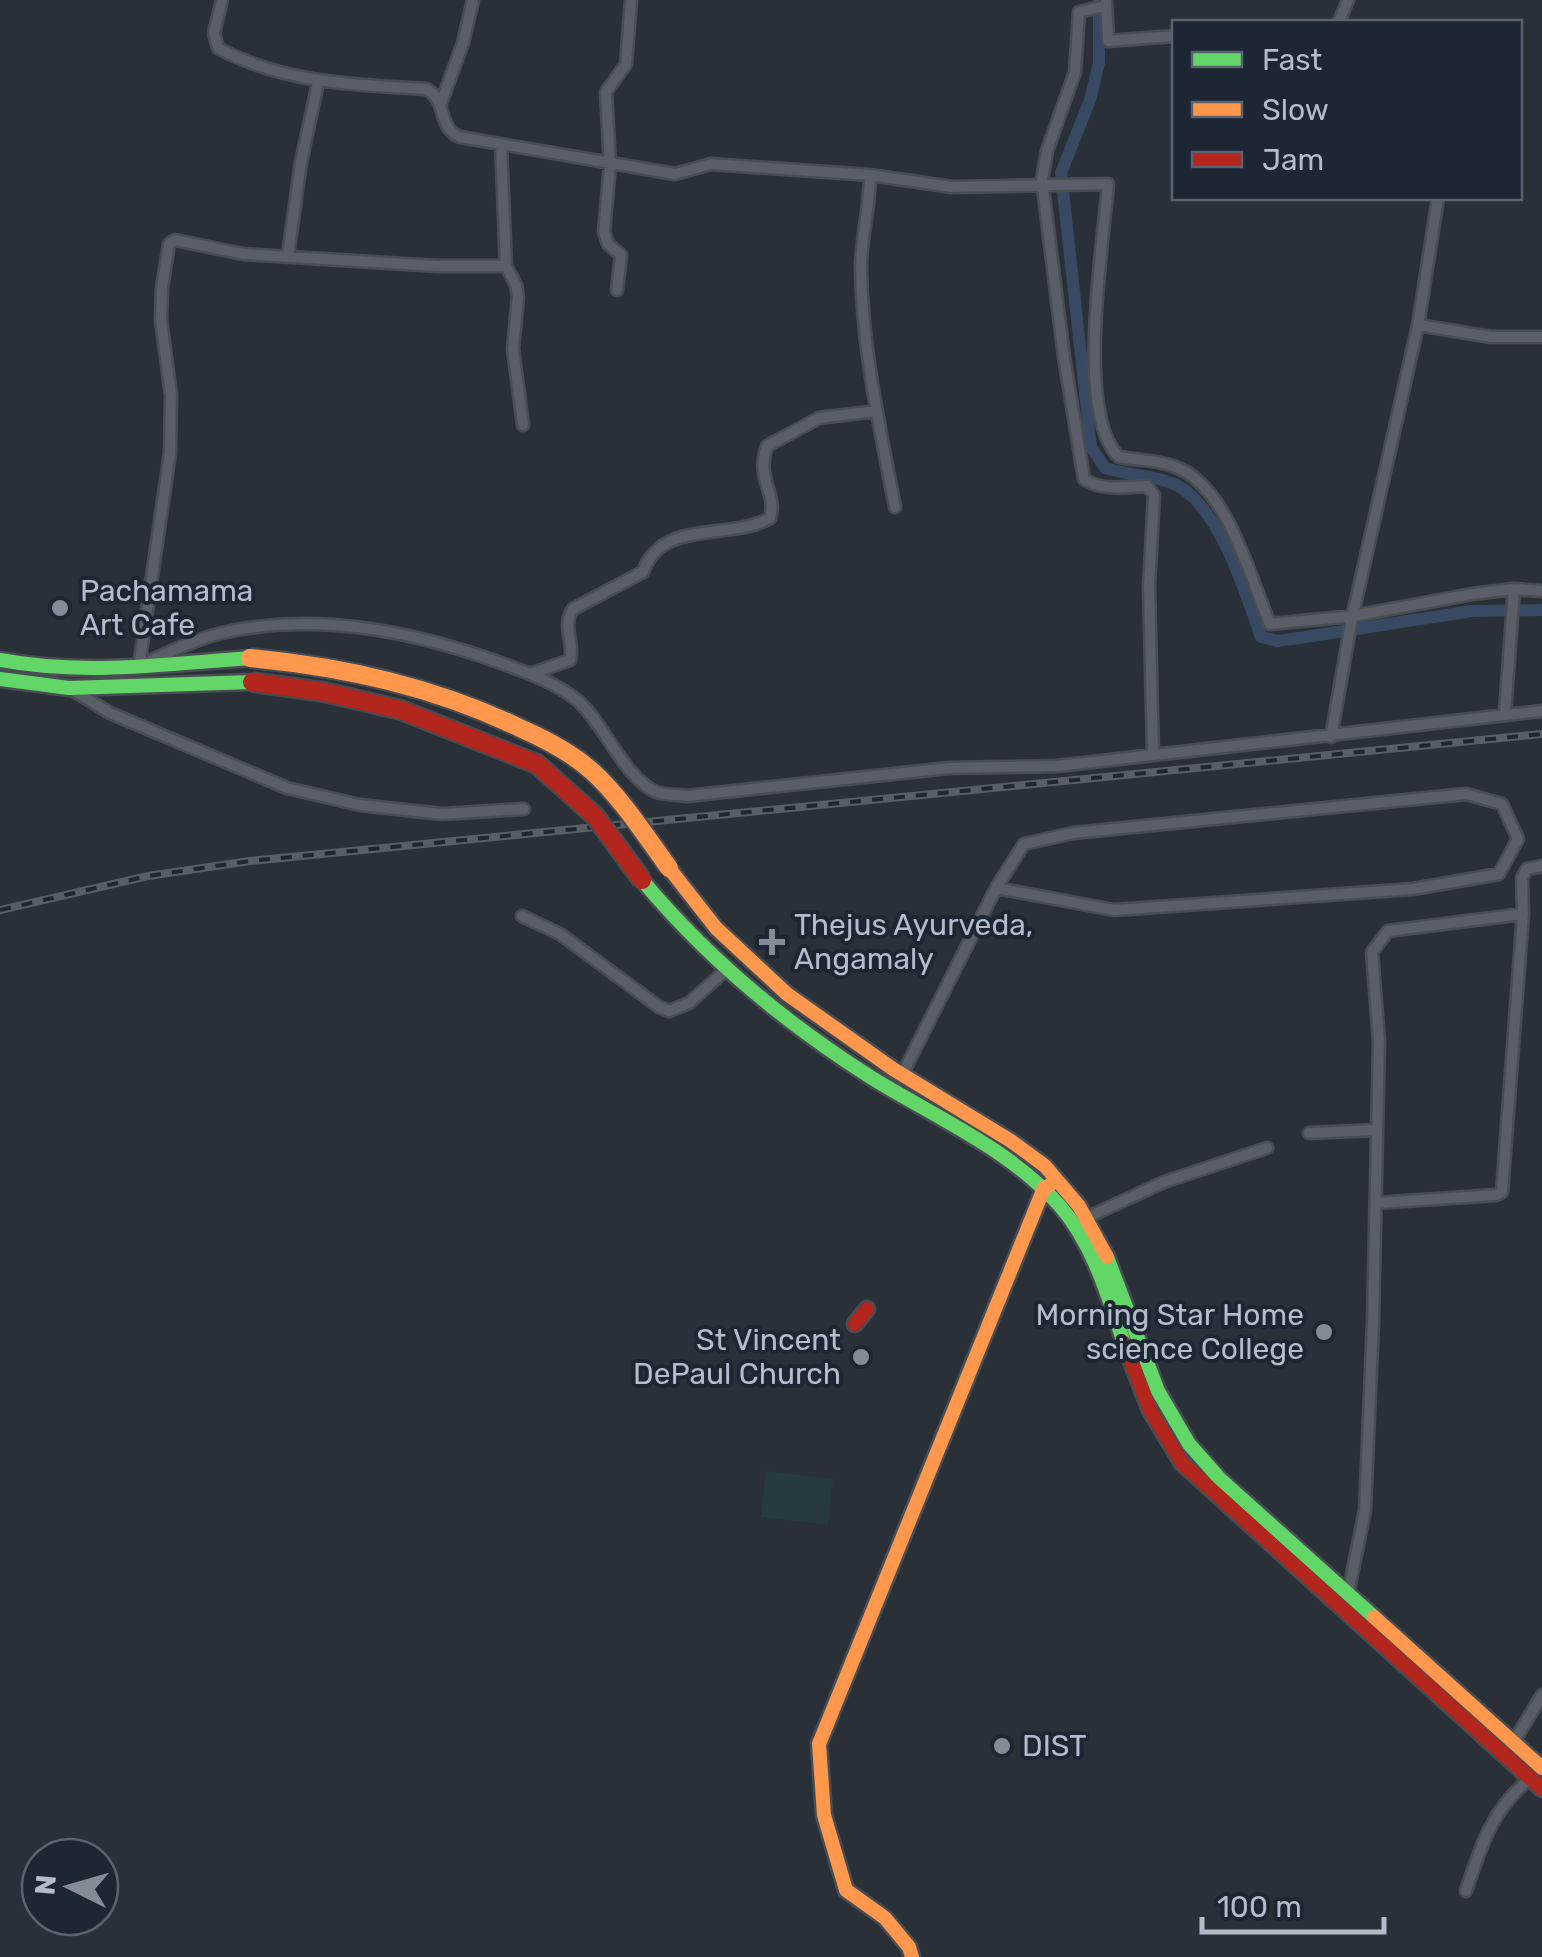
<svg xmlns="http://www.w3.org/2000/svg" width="1542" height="1957" font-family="Rubik,sans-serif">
	<rect width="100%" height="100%" fill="#2a3038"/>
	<path fill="#273a3e" d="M766,1471L833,1479L828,1525L761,1517Z"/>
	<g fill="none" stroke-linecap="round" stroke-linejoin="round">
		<path stroke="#384963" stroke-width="12" d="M1099,0V63L1090,100L1061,173L1091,447L1105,468C1126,475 1154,475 1174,484C1219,504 1246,594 1261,637L1277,641L1299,638L1472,611L1542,610"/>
		<defs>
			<path id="street" d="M222,0L214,33L218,48C283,83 354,85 426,89C449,101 436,127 460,137L675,174L711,164L870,175C870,207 861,237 861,268C862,349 880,428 895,507
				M1106,1L1108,41L1174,36
				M1105,6L1079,12L1075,72L1047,151L1042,180L1064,357L1084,479C1099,491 1127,487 1147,486L1154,495L1149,586L1153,754
				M1339,22L1348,0
				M441,103L463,43L473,0
				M501,144L506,266L516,285L518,296L513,349L523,425
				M870,175L952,187L1108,184C1103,246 1075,413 1119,457C1136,460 1156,460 1173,466C1228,484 1249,577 1270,624L1353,616L1472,594L1514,589L1542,591
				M288,255L301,162L318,83
				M506,266H437L243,254L175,240L169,244L162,288L161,320L171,395L170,453L139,666C168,653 199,637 231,631C323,613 415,632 501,663C526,672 556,683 577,700C604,723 624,778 656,792C665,795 677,795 687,796L949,768L1057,766L1542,711
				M617,290L621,255L608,244L604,232L610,165L606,92L626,64L631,0
				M1418,325L1491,337H1542
				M530,674L570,660C575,641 561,627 573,609L643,572C662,518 730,541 770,518C778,494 755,479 767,446L819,418L876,411
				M74,691L110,713L287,788L360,805L442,814L524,809
				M1505,713L1514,589
				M1331,737L1351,623L1418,325L1438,198
				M522,916L560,934L659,1007L669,1011L689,1003L726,970
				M902,1075L996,888L1024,844L1073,833L1466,794L1502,804L1518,839L1499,874L1413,889L1114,910L996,888
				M1309,1133L1377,1130
				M1376,1203L1496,1195L1502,1192L1523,914L1522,878L1527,869L1542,866
				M1088,1217L1164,1182L1267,1148
				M1348,1594L1365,1510L1373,1322L1379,1041L1372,952L1388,931L1523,914
				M1513,1743L1542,1695
				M1466,1891C1480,1848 1493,1807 1530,1779"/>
			<path id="fast" d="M0,660C84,676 166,664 250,658
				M0,679L69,688L252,682
				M642,880C708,959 785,1023 872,1078C935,1117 1010,1149 1060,1206C1093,1244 1108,1296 1124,1343
				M1107,1257L1158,1391L1189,1444L1220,1479L1374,1617"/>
			<path id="slow" d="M669,868L716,928L787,994L893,1069L1011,1141L1045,1166L1079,1206L1107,1257
				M1374,1617L1542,1768
				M912,1957L909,1947L885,1918L846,1890L824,1815L819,1744L1044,1188L1050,1185"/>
			<path id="jam" d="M855,1324L867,1309
				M1124,1343L1150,1410L1182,1463L1542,1789"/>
		</defs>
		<use href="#street" stroke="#484c53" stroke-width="15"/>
		<use href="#fast" stroke="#484c53" stroke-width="19"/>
		<use href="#slow" stroke="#484c53" stroke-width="19"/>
		<use href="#jam" stroke="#484c53" stroke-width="19"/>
		<use href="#street" stroke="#5a5e66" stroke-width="10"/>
		<use href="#fast" stroke="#63d668" stroke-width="14"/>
		<use href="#slow" stroke="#ff974d" stroke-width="14"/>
		<use href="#jam" stroke="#b3261e" stroke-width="14"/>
		<defs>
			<path id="rail" d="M0,910L148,876L250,861L1542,734"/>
		</defs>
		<use href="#rail" stroke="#595d64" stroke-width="8"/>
		<use href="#rail" stroke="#1d2633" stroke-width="4" stroke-dasharray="11" stroke-linecap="butt"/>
		<defs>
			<path id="slow-bridge" d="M250,658C345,667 435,687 522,729C547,740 573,754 593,772C623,800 645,835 669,868"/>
			<path id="jam-bridge" d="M252,682L324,692L401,710L537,764L595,816L642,880"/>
		</defs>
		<use href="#slow-bridge" stroke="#474c53" stroke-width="22" stroke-linecap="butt"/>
		<use href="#jam-bridge" stroke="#474c53" stroke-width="22" stroke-linecap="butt"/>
		<use href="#slow-bridge" stroke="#ff974d" stroke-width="18"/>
		<use href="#jam-bridge" stroke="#b3261e" stroke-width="18"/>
	</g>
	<g fill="#848b96" stroke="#1d2633" stroke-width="4">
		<circle cx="60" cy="608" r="10"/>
		<path d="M767 927h10v10h10v10h-10v10h-10v-10h-10v-10h10z"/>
		<circle cx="1324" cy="1332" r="10"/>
		<circle cx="861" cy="1357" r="10"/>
		<circle cx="1002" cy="1746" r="10"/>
	</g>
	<g text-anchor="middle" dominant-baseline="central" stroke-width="8" stroke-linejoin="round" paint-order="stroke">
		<g font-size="30" fill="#b4bcc9" stroke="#1d2633" text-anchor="start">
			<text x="80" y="591">Pachamama<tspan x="80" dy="34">Art Cafe</tspan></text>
			<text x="794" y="925">Thejus Ayurveda,<tspan x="794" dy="34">Angamaly</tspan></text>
			<text x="1304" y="1315" text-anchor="end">Morning Star Home<tspan x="1304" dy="34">science College</tspan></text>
			<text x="841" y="1340" text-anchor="end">St Vincent<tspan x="841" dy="34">DePaul Church</tspan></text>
			<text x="1022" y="1746">DIST</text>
		</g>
	</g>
	<rect x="1172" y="20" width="350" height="180" fill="#1d2633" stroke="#59626f" stroke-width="2.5"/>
	<rect x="1192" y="52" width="50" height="15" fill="#63d668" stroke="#59626f" stroke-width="2.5"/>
	<text x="1262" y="70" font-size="30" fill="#b4bcc9">Fast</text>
	<rect x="1192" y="102" width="50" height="15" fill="#ff974d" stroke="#59626f" stroke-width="2.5"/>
	<text x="1262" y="120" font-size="30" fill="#b4bcc9">Slow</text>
	<rect x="1192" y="152" width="50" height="15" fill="#b3261e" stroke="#59626f" stroke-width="2.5"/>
	<text x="1262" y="170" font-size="30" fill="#b4bcc9">Jam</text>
	<g transform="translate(70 1887) rotate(275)"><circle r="48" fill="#1d2633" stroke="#59626f" stroke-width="2.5"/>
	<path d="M0-8L18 38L0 25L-18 38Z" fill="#848b96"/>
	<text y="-15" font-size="28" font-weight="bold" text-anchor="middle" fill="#b4bcc9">N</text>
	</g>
	<path d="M1202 1917v15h182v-15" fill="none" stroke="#b4bcc9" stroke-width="5"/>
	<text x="1217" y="1917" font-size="30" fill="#b4bcc9" stroke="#1d2633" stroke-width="8" paint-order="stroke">100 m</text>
</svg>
